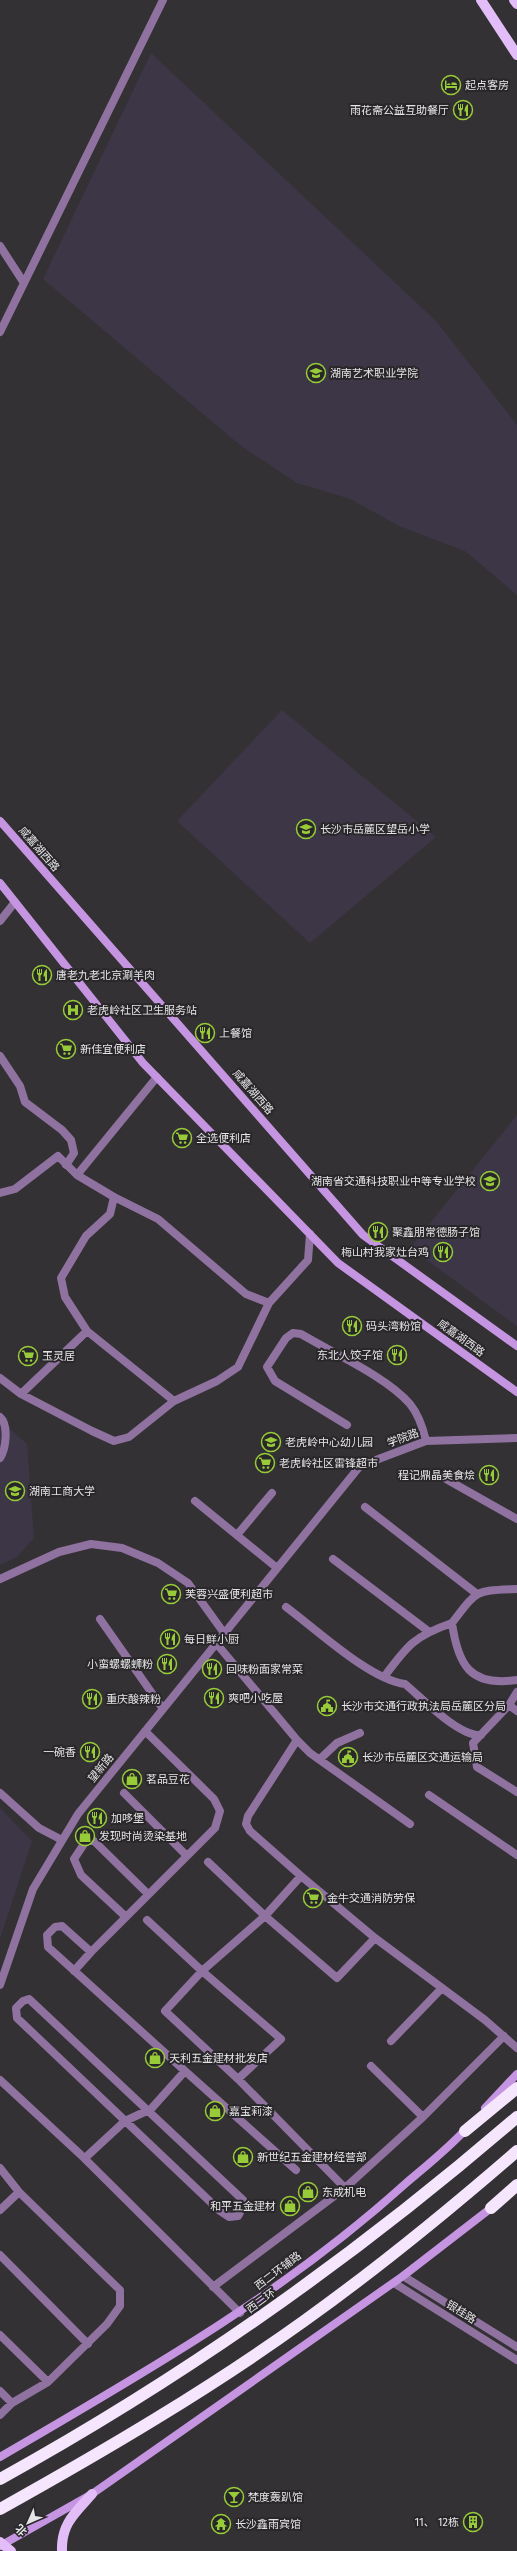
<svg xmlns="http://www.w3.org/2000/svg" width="517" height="2551" font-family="'Fira Sans','Noto Sans SC',sans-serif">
	<rect width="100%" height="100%" fill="#333134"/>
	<path fill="#3c3647" d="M151,53L437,322L517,425V595L465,551L399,526L350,499L297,483L241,446L43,279Z
		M282,710L436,837L310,943L177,821Z
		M517,1115V1326L410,1248Z
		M0,1420L27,1444L34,1538L17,1557L0,1565Z
		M0,1808L32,1841L0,1939Z"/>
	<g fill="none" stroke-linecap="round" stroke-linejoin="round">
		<path stroke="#9072a1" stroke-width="8" d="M0,246L24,283
			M0,332L163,0
			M0,921L15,902
			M0,1056L20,1086L25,1102L62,1130L71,1140L74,1153L66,1165
			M77,1175L157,1077
			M0,1193L15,1189L58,1156L77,1175L114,1197
			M87,1331L65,1297L61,1278L86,1236L110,1214L114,1197L158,1219L246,1294L269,1303
			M0,1378L21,1394L92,1431L114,1441L129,1437L174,1401L217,1381L238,1367L269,1303L308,1260L310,1234
			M21,1394L87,1331L174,1401
			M0,1417C9,1425 6,1449 0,1458
			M347,1425L275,1381L267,1367L286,1338L293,1333L301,1334C333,1353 387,1377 410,1404C419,1415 423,1428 426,1441
			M446,1479L517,1519
			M195,1501L277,1568
			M365,1507L477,1594
			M237,1535L272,1493
			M333,1559L428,1631
			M0,1579L59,1552L91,1544L122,1548L158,1563L188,1583L224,1633
			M517,1589C474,1591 478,1589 452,1623C458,1665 470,1687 517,1680
			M286,1607C316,1629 370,1680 405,1684C422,1698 459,1737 481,1735
			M100,1619L163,1709
			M216,1643L297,1740
			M384,1677C407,1646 414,1636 452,1623
			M517,1692L509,1705L473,1743L477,1767L517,1792
			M509,1705L517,1711
			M320,1759L337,1743L360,1733
			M0,1793L39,1828L62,1840
			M124,1793L187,1856
			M429,1795L517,1855
			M301,1876L250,1831L246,1824L248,1816L297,1740L310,1753L410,1824
			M301,1876L375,1938L337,1978L265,1916Z
			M126,1917L81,1875L74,1859L86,1841H94L148,1894
			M147,1920L202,1971L265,1916L208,1862
			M375,1938L485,2020L517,2048
			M91,1952L215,1828L220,1811L214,1799L145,1731
			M74,1971L91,1952L62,1926L55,1927L47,1935L48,1947L185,2071
			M0,1985L33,1889L78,1814L360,1466L426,1441L517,1438
			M29,1999L243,2200L245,2203L238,2216L229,2217L220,2211L17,2018L16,2008L23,2001Z
			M391,2041L442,1988
			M371,2066L423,2117
			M238,2079L281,2039L202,1971L165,2011L238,2079L345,2188
			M0,2080L81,2155L240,2313
			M85,2158L125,2121L151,2109L185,2071L296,2170
			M0,2168L19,2192
			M0,2210L19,2192L120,2290V2306L107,2324L48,2382L12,2403L0,2415
			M0,2255L88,2344
			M403,2276L517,2347
			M394,2283L517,2360
			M213,2287L345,2188L423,2117L504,2036
			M0,2335L48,2382
			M0,2391L12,2403"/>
		<path stroke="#c695e1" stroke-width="8" d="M0,821L363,1235L517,1346
			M0,883L143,1063L338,1263L517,1392
			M485,2108L517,2074
			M0,2457C142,2374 282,2295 405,2184C426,2166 449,2148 468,2127
			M0,2546L92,2494L403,2276L495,2205"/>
		<path stroke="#e2bdf7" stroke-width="10" d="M481,0L517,55
			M514,0L517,4
			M0,2542L11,2551
			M62,2551C61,2524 75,2513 92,2494"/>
		<path stroke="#f5e6fd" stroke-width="12" d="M465,2131L517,2088
			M491,2208L517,2185
			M0,2479C185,2377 357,2255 517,2117
			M0,2509C104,2451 208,2390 304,2321C378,2268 449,2210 517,2151"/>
	</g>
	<defs>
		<symbol id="hotel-ring" viewBox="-11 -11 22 22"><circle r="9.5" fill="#29272a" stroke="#97cc38" stroke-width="1.5"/><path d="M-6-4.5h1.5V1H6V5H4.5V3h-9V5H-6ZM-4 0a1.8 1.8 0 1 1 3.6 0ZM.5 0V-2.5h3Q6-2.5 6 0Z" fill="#97cc38"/></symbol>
		<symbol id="restaurant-ring" viewBox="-11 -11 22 22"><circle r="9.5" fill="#29272a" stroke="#97cc38" stroke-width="1.5"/><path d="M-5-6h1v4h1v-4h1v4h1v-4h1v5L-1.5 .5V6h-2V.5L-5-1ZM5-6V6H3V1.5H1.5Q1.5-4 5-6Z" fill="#97cc38"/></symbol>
		<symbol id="university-ring" viewBox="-11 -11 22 22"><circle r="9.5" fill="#29272a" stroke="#97cc38" stroke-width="1.5"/><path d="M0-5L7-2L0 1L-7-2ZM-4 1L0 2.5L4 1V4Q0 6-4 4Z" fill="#97cc38"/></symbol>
		<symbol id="school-ring" viewBox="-11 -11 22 22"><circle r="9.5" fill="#29272a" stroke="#97cc38" stroke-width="1.5"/><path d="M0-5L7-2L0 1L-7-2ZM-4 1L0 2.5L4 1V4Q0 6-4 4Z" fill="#97cc38"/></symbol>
		<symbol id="hospital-ring" viewBox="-11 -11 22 22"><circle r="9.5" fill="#29272a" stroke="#97cc38" stroke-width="1.5"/><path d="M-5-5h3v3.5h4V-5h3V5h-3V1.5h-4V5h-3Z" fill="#97cc38"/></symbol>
		<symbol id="supermarket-ring" viewBox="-11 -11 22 22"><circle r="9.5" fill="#29272a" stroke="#97cc38" stroke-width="1.5"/><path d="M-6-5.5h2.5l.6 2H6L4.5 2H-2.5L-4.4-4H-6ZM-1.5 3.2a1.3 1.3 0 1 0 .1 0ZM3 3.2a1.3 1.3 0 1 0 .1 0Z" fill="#97cc38"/></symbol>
		<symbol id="civic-ring" viewBox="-11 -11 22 22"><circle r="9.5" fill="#29272a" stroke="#97cc38" stroke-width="1.5"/><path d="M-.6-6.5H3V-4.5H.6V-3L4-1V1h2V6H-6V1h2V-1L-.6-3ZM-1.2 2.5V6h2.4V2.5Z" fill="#97cc38"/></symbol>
		<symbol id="shop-ring" viewBox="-11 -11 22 22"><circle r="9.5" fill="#29272a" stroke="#97cc38" stroke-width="1.5"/><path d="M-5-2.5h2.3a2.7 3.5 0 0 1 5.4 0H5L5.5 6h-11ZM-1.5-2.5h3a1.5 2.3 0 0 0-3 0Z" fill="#97cc38"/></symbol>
		<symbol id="bar-ring" viewBox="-11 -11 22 22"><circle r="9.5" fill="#29272a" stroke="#97cc38" stroke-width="1.5"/><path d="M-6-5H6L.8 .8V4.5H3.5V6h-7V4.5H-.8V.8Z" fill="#97cc38"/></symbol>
		<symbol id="building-ring" viewBox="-11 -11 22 22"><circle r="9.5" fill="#29272a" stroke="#97cc38" stroke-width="1.5"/><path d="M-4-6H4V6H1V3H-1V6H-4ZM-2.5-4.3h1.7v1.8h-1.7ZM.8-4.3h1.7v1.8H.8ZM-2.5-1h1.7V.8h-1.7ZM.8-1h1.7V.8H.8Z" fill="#97cc38"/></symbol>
		<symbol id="temple-ring" viewBox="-11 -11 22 22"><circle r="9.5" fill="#29272a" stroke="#97cc38" stroke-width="1.5"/><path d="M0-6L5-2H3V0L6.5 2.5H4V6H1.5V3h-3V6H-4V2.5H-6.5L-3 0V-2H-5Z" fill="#97cc38"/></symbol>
	</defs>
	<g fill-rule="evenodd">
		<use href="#hotel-ring" x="440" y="74" width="22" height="22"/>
		<use href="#restaurant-ring" x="452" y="99" width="22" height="22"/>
		<use href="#university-ring" x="305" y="362" width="22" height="22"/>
		<use href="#school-ring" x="295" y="818" width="22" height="22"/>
		<use href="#restaurant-ring" x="31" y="964" width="22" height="22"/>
		<use href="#hospital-ring" x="62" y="999" width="22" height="22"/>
		<use href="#restaurant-ring" x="194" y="1022" width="22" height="22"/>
		<use href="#supermarket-ring" x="55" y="1038" width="22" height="22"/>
		<use href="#supermarket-ring" x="171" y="1127" width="22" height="22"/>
		<use href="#school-ring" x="479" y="1170" width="22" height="22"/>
		<use href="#restaurant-ring" x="367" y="1221" width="22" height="22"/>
		<use href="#restaurant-ring" x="432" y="1241" width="22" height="22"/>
		<use href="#restaurant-ring" x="341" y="1315" width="22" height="22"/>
		<use href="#restaurant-ring" x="386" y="1344" width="22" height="22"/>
		<use href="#supermarket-ring" x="17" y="1345" width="22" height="22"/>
		<use href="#school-ring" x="260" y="1431" width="22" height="22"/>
		<use href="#supermarket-ring" x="254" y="1452" width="22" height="22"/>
		<use href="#restaurant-ring" x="478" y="1464" width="22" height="22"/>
		<use href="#school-ring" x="4" y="1480" width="22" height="22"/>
		<use href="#supermarket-ring" x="160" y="1583" width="22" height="22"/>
		<use href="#restaurant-ring" x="159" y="1628" width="22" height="22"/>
		<use href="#restaurant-ring" x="156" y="1653" width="22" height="22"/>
		<use href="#restaurant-ring" x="201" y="1658" width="22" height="22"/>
		<use href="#restaurant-ring" x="203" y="1687" width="22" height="22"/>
		<use href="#restaurant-ring" x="81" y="1688" width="22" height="22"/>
		<use href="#civic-ring" x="316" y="1695" width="22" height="22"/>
		<use href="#restaurant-ring" x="79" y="1741" width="22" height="22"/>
		<use href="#civic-ring" x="337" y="1746" width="22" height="22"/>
		<use href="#shop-ring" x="121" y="1768" width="22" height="22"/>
		<use href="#restaurant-ring" x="86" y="1807" width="22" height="22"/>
		<use href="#shop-ring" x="74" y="1825" width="22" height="22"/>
		<use href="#supermarket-ring" x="302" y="1887" width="22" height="22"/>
		<use href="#shop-ring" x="144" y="2047" width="22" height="22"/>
		<use href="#shop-ring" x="204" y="2100" width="22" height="22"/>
		<use href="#shop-ring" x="232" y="2146" width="22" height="22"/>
		<use href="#shop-ring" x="297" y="2181" width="22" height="22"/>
		<use href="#shop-ring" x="279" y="2195" width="22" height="22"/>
		<use href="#bar-ring" x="223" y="2486" width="22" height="22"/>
		<use href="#building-ring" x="462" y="2511" width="22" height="22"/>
		<use href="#temple-ring" x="210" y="2513" width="22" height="22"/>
	</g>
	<g text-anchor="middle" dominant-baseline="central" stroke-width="4" stroke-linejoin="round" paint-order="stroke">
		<g font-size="11" fill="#e5e4e6" stroke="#29272a" text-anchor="start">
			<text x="465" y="85">起点客房</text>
			<text x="449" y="110" text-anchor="end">雨花斋公益互助餐厅</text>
			<text x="330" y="373">湖南艺术职业学院</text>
			<text x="320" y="829">长沙市岳麓区望岳小学</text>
			<text x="56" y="975">唐老九老北京涮羊肉</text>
			<text x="87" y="1010">老虎岭社区卫生服务站</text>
			<text x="219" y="1033">上餐馆</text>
			<text x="80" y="1049">新佳宜便利店</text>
			<text x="196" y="1138">全选便利店</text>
			<text x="476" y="1181" text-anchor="end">湖南省交通科技职业中等专业学校</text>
			<text x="392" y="1232">聚鑫朋常德肠子馆</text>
			<text x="429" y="1252" text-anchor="end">梅山村我家灶台鸡</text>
			<text x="366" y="1326">码头湾粉馆</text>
			<text x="383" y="1355" text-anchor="end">东北人饺子馆</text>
			<text x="42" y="1356">玉灵居</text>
			<text x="285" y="1442">老虎岭中心幼儿园</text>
			<text x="279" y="1463">老虎岭社区雷锋超市</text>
			<text x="475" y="1475" text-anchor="end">程记鼎晶美食烩</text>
			<text x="29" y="1491">湖南工商大学</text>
			<text x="185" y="1594">芙蓉兴盛便利超市</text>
			<text x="184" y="1639">每日鲜小厨</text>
			<text x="153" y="1664" text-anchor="end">小蛮螺螺蛳粉</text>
			<text x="226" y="1669">回味粉面家常菜</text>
			<text x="228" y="1698">爽吧小吃屋</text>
			<text x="106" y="1699">重庆酸辣粉</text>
			<text x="341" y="1706">长沙市交通行政执法局岳麓区分局</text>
			<text x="76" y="1752" text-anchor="end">一碗香</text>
			<text x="362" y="1757">长沙市岳麓区交通运输局</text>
			<text x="146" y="1779">茗品豆花</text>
			<text x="111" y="1818">加哆堡</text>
			<text x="99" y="1836">发现时尚烫染基地</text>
			<text x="327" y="1898">金牛交通消防劳保</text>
			<text x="169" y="2058">天利五金建材批发店</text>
			<text x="229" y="2111">嘉宝莉漆</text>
			<text x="257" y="2157">新世纪五金建材经营部</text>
			<text x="322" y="2192">东成机电</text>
			<text x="276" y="2206" text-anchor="end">和平五金建材</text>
			<text x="248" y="2497">梵度轰趴馆</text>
			<text x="459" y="2522" text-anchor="end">11、 12栋</text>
			<text x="235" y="2524">长沙鑫雨宾馆</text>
		</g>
		<g font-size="11" fill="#e5e4e6" stroke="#29272a">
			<text transform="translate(39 849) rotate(49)">咸嘉湖西路</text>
			<text transform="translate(253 1092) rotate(49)">咸嘉湖西路</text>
			<text transform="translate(461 1338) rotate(36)">咸嘉湖西路</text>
			<text transform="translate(403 1438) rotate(-20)">学院路</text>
			<text transform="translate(101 1768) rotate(-51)">望新路</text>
			<text transform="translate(278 2271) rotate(-37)">西二环辅路</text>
			<text transform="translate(261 2301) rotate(-36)">西二环</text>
			<text transform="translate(461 2312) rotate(32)">银桂路</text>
		</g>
	</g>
	<g transform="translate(28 2523) rotate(225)" stroke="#29272a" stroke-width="3" paint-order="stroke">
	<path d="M0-3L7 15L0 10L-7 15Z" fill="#e5e4e6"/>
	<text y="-6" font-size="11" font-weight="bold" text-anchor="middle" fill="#e5e4e6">北</text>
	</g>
</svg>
